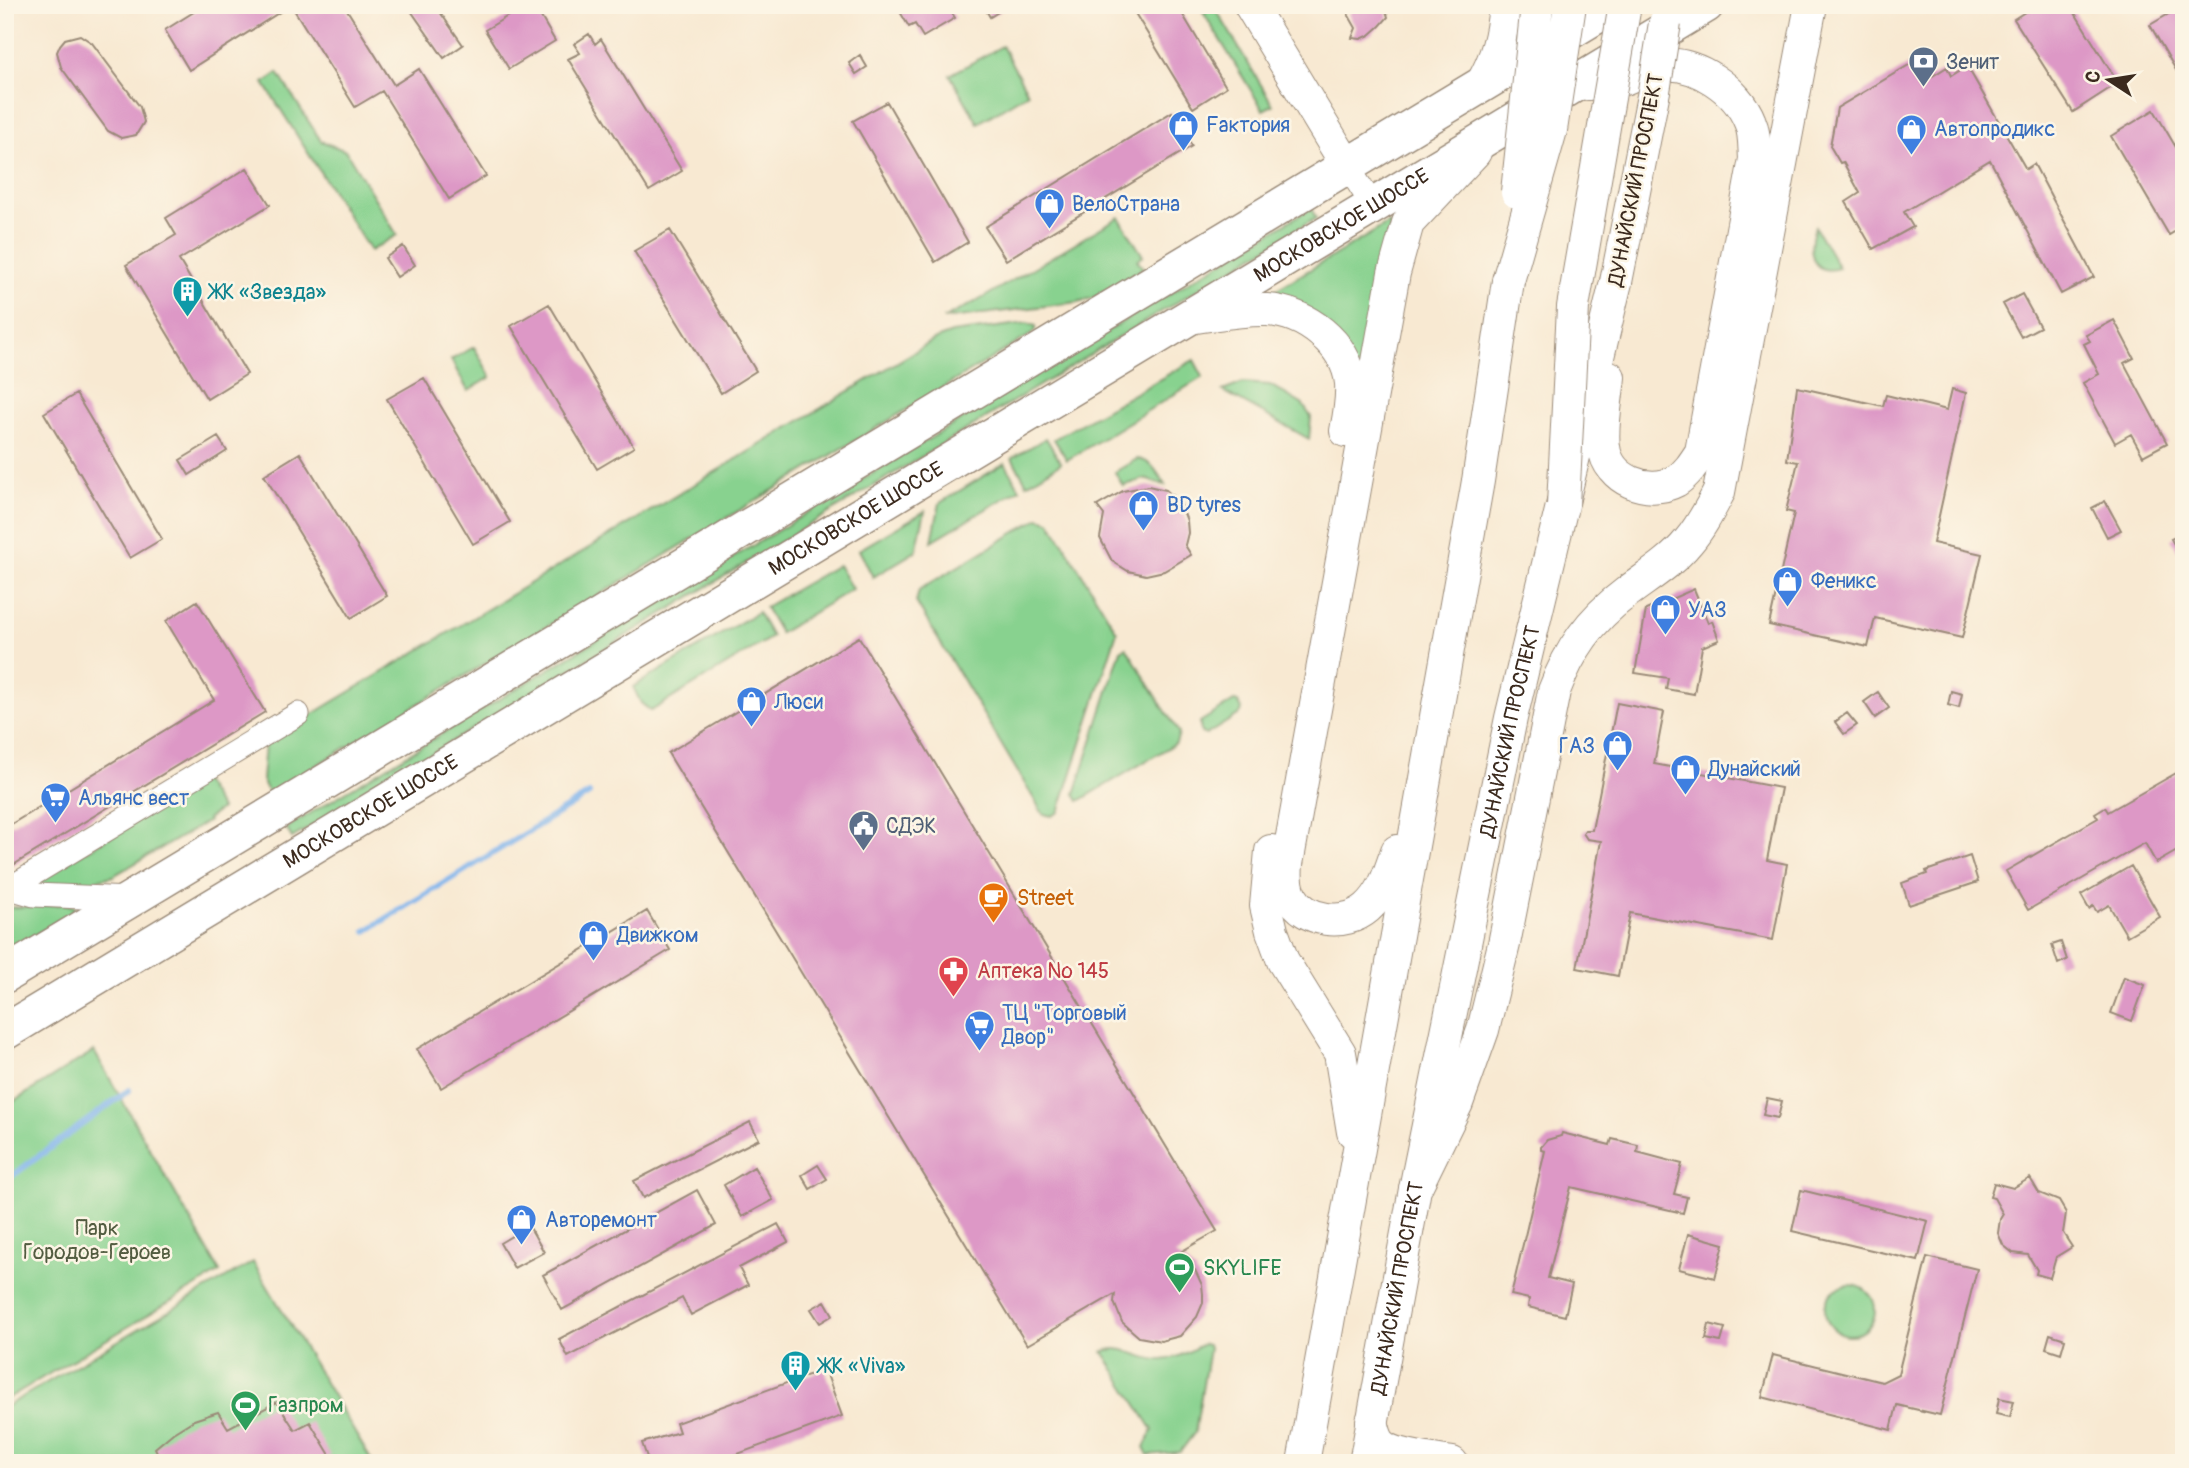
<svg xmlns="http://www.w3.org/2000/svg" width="2189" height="1468" font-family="Pangolin,sans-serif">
	<rect width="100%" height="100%" fill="#fcf5e5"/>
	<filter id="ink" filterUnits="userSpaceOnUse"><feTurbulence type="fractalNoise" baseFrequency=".0143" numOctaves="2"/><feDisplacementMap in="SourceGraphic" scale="14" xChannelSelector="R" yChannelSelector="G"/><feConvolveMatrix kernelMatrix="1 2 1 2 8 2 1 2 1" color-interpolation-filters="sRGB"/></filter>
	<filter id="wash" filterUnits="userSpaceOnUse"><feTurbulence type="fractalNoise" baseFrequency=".00686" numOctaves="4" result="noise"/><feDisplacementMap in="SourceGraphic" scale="28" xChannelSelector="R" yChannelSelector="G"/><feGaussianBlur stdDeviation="1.57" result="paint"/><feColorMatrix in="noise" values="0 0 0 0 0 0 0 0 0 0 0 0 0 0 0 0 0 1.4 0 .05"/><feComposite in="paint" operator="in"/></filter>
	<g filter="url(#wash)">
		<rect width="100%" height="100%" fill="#f8e9d2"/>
		<path fill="#88d28f" stroke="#627e56" stroke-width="2" d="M1214,6L1273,105L1263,110L1203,12Z
			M1002,46L1028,93L978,123L950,75Z
			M278,73L321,141L346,151L397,235L370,251L264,83Z
			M1311,208L1316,218L292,838L286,828Z
			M1119,217L1143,256L1137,260L1143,268L1093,298L1078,302L943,319L981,299Z
			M1389,223L1391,224L1358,394L1355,375L1262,298Z
			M1815,227L1839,268C1809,277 1808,247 1815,227Z
			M1027,323L1036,326V330L1032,334L269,794L262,780L265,743L936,339L952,333Z
			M474,347L491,377L468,391L451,360Z
			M1194,360L1203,377L1067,460L1054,439Z
			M1243,383L1270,385L1303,405L1311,417L1309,439L1223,391Z
			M1046,438L1061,463L1027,484L1012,458Z
			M1137,459C1152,460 1158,474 1165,485L1144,479L1123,486L1115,472Z
			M1005,463L1020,489L932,541L940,503Z
			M925,511L916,551L873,577L859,550Z
			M1039,518L1050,521L1117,632L1059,812L1052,816L1043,814L916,602L919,590Z
			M838,565L852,589L780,633L765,607Z
			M758,612L772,637L651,711L641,703L633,687Z
			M1126,647L1179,733L1176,743L1079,801L1075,794L1121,650Z
			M1234,701L1238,702L1242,709L1241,713L1206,735L1201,733L1200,722Z
			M203,781L221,809L207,819L208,821L113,876L97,880V888L41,887L36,881Z
			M66,904L75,907L71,913L5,953V908Z
			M94,1051L220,1272L5,1400V1107Z
			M253,1262L373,1463H5V1407Z
			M1825 1310a25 25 0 1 1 50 0a25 25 0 1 1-50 0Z
			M1204,1344L1208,1345L1209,1349L1195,1432L1180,1452L1148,1455L1144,1447L1153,1430L1103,1352C1123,1342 1141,1361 1162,1360C1178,1359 1190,1350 1204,1344Z"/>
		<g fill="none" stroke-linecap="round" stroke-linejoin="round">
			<path stroke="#7eb3ec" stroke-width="6" d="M366,931L589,794
				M5,1181L129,1090"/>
		</g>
		<g id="blocks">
			<path fill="#dd98c6" d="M205,5H344L394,85L419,69L486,176L449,199L382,91L355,107L291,5L189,70L165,30Z
				M407,5H435L463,45L444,58Z
				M526,5H534L555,41L509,69L485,30Z
				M896,5H947L955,18L923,37L915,24L909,27Z
				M983,5H1000L1003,9L990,17Z
				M1130,5H1177L1226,87L1193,108Z
				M1352,5H1394L1386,11L1388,17L1380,26L1370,35L1361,39L1352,38L1356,28L1348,14L1354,9Z
				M2036,5H2070L2118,83L2073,112L2014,19Z
				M2184,5V84L2150,25Z
				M589,34L595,44L601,39L682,171L649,191L568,59L580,53L574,44Z
				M80,35L92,43L140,107L144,122L136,135L121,138L108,131L61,67L57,52L60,45L65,39Z
				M860,55L867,67L856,74L849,63Z
				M1914,62L1931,77L1947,67L1951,76L1967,66L2026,169L2034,164L2094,277L2061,294L1990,160L1904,212L1913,227L1873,249L1846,202L1860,193L1843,162L1840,163L1830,146L1837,108Z
				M887,102L968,242L935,262L853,121Z
				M2154,110L2184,161V226L2169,235L2111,136Z
				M1172,112L1192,146L1006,260L985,227Z
				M247,168L270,205L179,260L247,374L207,399L126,265L176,235L166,218Z
				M670,230L756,371L721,393L634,251Z
				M403,246L415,265L397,277L385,258Z
				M2022,294L2040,327L2021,337L2003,304Z
				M549,304L634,447L597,469L511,326Z
				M2114,320L2134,358L2124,363L2167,443L2143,456L2131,434L2115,443L2083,383L2099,374L2084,344L2090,341L2086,335Z
				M424,378L510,522L473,544L387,399Z
				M1797,387L1883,406L1886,395L1947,410L1952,389L1966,393L1933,543L1982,554L1962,638L1875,618L1868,647L1769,625L1794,513L1786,511L1798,462L1787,460Z
				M76,394L162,539L130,558L44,413Z
				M218,437L227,451L189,475L180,460Z
				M300,453L387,596L351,618L264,475Z
				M1148,486L1166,490L1180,503L1187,521L1188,533L1185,545L1191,555L1164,571L1146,575L1128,571L1112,561L1100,538L1104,515L1097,506L1123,491Z
				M2105,501L2121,530L2107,537L2092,508Z
				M2184,533V562L2171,539Z
				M1694,589L1708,623L1712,621L1719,640L1702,647L1694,694L1666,689L1668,678L1635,673L1646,610Z
				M197,601L265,712L5,870V828L214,700L166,621Z
				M859,637L1217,1231L1175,1255L1195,1270L1202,1285L1203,1294V1303L1197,1317L1180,1336L1161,1341L1139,1337L1122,1322L1114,1302L1115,1294L1027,1345L668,753Z
				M1951,691L1962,694L1959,708L1948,705Z
				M1878,692L1889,708L1875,718L1864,702Z
				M1617,703L1664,712L1654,764L1781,788L1767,860L1787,864L1773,940L1630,913L1618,976L1577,968L1601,841L1587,839L1583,833L1585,830H1592Z
				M1847,713L1857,725L1844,734L1835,722Z
				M2178,772L2184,782V847L2156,863L2145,843L2028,910L2006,871L2098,818L2095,813L2105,807L2108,812Z
				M1970,856L1978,882L1909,905L1902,883L1927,874L1926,871Z
				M2131,866L2160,917L2127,936L2109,905L2097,912L2093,906L2089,909L2081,895Z
				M647,911L670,950L441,1088L417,1049Z
				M2061,942L2067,960L2058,964L2052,945Z
				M2124,977L2145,985L2132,1021L2111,1013Z
				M1767,1098L1782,1101L1778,1118L1763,1115Z
				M750,1122L759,1139L643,1198L634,1181Z
				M1562,1133L1610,1145L1612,1139L1638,1145L1637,1152L1682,1164L1674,1194L1687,1197L1683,1213L1571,1187L1548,1278L1572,1284L1565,1316L1528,1307L1529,1299L1511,1295L1545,1151L1541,1150V1147L1547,1140L1561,1136Z
				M818,1165L827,1179L810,1189L802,1175Z
				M754,1167L773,1200L742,1217L724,1185Z
				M2030,1178L2039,1193L2059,1201L2066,1213L2063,1233L2072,1247L2056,1257L2050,1278L2036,1274L2037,1270L2028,1255L2013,1253L2003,1245L1998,1233L2000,1219L2003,1214L1994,1198L1990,1197L1994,1183L2013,1188Z
				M697,1190L716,1225L562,1310L543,1275Z
				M1801,1190L1928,1221L1918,1261L1792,1231Z
				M778,1224L788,1242L739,1268L748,1285L691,1315L682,1298L568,1357L559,1339Z
				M529,1226L544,1252L514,1268L500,1243Z
				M1688,1234L1724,1244L1715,1278L1679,1269Z
				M1927,1257L1977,1269L1940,1415L1897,1405L1891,1430L1762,1397L1773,1355L1882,1382L1898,1374Z
				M825,1301L833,1315L820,1323L811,1309Z
				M1709,1324L1725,1328L1721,1342L1706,1339Z
				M2050,1334L2065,1339L2061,1353L2046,1348Z
				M825,1369L842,1416L713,1463H649L642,1443L679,1432L676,1423Z
				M1999,1398L2014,1401L2010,1417L1996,1414Z
				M277,1402L295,1430L310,1422L330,1455L319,1463H162L155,1448L173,1433L194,1420L218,1412L228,1428Z"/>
		</g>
	</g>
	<g filter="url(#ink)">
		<use href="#blocks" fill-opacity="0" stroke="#9a8a78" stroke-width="2"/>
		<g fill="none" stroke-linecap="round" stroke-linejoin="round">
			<defs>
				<path id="street" d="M1348,167L1373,206
					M10,888L34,895L131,899
					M5,891L298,714"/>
				<g id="secondary">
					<path d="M1250,5L1348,167"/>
					<path d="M1588,84C1598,83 1609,83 1620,80C1633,77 1646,67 1660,65C1695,60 1738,90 1750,122C1755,133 1754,147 1755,159L1701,452C1694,463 1687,474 1676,481C1648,496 1608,480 1604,447C1601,427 1607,398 1609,377"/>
					<path d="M1481,85C1497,57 1502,37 1505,5"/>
					<path d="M1187,318C1213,315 1241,309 1267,310C1305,312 1347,344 1351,383C1352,398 1349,416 1346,431"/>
					<path d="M1271,851L1266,906L1272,931L1283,961L1340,1053L1353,1132"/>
					<path d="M1397,851C1390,871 1384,893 1367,908C1345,927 1305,922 1291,896C1286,886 1286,875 1287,864L1394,273L1408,223L1475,152"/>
					<path d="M1415,1189L1457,1103L1483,1030L1504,944L1554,691C1570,649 1590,620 1626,593C1647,577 1671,563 1688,542C1701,527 1710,509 1719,492L1811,5"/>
					<path d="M1372,1421C1374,1429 1375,1437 1380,1443C1392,1457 1433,1459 1452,1463"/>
					<path d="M1303,1463L1478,481L1508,281"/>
					<path id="s1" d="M1365,1463L1415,1189L1511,718L1616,282"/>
				</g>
				<g id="primary">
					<path d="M5,975L1614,5"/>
					<path id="s2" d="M5,1032L1706,5"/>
				</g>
			</defs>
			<use href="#street" stroke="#9a8a78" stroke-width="25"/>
			<use href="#secondary" stroke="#9a8a78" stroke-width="34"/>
			<use href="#primary" stroke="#9a8a78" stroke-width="38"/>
			<use href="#street" stroke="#fff" stroke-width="23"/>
			<use href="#secondary" stroke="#fff" stroke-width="32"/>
			<use href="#primary" stroke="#fff" stroke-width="35"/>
			<defs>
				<path id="secondary-bridge" d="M1517,192L1537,5
					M1508,281L1551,130L1570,5
					M1616,282L1654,91L1665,23
					M1563,505L1573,307L1625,5"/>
			</defs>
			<use href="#secondary-bridge" stroke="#9a8a78" stroke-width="34" stroke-linecap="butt"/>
			<use href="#secondary-bridge" stroke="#fff" stroke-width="32"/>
		</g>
	</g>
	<defs>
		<symbol id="bank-pin" viewBox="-11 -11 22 30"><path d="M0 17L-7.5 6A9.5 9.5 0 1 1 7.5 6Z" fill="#5c6f8a" stroke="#fcf5e5"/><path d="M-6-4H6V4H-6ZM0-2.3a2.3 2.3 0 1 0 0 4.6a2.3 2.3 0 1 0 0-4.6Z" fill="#fff"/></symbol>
		<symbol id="shop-pin" viewBox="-11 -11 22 30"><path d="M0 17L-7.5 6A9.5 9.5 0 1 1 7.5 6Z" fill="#3f7fe0" stroke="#fcf5e5"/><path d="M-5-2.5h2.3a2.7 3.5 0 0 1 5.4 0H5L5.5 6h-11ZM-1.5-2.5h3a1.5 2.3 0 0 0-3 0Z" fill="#fff"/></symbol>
		<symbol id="building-pin" viewBox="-11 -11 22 30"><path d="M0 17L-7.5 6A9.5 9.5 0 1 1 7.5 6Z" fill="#0f9aa8" stroke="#fcf5e5"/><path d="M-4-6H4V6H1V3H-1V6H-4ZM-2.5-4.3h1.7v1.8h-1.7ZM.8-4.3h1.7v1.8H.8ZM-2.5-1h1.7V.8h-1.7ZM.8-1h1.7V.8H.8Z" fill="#fff"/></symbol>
		<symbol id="supermarket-pin" viewBox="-11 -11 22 30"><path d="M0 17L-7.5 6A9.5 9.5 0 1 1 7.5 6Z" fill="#3f7fe0" stroke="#fcf5e5"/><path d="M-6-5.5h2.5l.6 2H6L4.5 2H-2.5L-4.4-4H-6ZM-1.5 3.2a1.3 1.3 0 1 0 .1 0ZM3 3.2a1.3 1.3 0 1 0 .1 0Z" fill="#fff"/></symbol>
		<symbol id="civic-pin" viewBox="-11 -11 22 30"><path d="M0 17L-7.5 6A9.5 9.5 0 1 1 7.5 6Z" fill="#5c6f8a" stroke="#fcf5e5"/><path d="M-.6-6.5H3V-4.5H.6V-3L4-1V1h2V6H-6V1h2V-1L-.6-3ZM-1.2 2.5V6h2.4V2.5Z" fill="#fff"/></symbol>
		<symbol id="cafe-pin" viewBox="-11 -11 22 30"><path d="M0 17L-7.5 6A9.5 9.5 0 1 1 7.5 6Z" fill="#e8710a" stroke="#fcf5e5"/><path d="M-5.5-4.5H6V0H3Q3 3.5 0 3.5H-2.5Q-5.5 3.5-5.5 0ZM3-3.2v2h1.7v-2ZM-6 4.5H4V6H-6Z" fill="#fff"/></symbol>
		<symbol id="pharmacy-pin" viewBox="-11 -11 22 30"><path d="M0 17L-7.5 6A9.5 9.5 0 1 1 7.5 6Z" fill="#e0444e" stroke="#fcf5e5"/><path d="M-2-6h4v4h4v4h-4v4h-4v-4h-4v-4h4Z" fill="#fff"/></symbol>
		<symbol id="stadium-pin" viewBox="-11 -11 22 30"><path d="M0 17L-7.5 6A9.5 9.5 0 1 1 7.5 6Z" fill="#2e9e5b" stroke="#fcf5e5"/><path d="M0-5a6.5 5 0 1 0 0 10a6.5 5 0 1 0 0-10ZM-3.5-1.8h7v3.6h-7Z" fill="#fff"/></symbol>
	</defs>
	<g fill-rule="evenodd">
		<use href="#bank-pin" x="1906" y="44" width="35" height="47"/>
		<use href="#shop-pin" x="1166" y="108" width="35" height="47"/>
		<use href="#shop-pin" x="1894" y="112" width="35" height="47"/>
		<use href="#shop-pin" x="1032" y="186" width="35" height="47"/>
		<use href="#building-pin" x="170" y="274" width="35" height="47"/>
		<use href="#shop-pin" x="1126" y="488" width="35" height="47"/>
		<use href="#shop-pin" x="1770" y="564" width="35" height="47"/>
		<use href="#shop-pin" x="1648" y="592" width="35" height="47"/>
		<use href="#shop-pin" x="734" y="684" width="35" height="47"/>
		<use href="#shop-pin" x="1600" y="728" width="35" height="47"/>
		<use href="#shop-pin" x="1668" y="752" width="35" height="47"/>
		<use href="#supermarket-pin" x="38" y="780" width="35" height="47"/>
		<use href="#civic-pin" x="846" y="808" width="35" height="47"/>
		<use href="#cafe-pin" x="976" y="880" width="35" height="47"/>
		<use href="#shop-pin" x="576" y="918" width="35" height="47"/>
		<use href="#pharmacy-pin" x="936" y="954" width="35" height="47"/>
		<use href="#supermarket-pin" x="962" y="1008" width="35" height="47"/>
		<use href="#shop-pin" x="504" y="1202" width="35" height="47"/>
		<use href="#stadium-pin" x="1162" y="1250" width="35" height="47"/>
		<use href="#building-pin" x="778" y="1348" width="35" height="47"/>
		<use href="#stadium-pin" x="228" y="1388" width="35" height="47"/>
	</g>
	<g text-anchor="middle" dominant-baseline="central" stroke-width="5" stroke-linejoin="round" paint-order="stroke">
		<g font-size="21" fill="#4e5e75" stroke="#fcf5e5" text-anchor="start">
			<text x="1946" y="62">Зенит</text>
			<text x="886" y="826">СДЭК</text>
		</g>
		<g font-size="21" fill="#366cbe" stroke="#fcf5e5" text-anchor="start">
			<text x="1206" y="125">Fактория</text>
			<text x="1934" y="129">Автопродикс</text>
			<text x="1072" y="204">ВелоСтрана</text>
			<text x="1167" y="505">BD tyres</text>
			<text x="1811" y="581">Феникс</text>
			<text x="1688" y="610">УАЗ</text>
			<text x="774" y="702">Люси</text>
			<text x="1595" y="746" text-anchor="end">ГАЗ</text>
			<text x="1708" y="769">Дунайский</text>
			<text x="78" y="798">Альянс вест</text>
			<text x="617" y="935">Движком</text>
			<text x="1002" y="1013">ТЦ "Торговый<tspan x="1002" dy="24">Двор"</tspan></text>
			<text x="545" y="1220">Авторемонт</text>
		</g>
		<g font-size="21" fill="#3b2a1e" stroke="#fcf5e5">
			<text transform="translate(1636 180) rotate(-79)">ДУНАЙСКИЙ ПРОСПЕКТ</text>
			<text stroke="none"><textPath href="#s2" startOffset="1561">МОСКОВСКОЕ ШОССЕ</textPath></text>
			<text stroke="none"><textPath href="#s2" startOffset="994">МОСКОВСКОЕ ШОССЕ</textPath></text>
			<text stroke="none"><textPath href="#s1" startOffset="746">ДУНАЙСКИЙ ПРОСПЕКТ</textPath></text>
			<text stroke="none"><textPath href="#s2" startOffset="427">МОСКОВСКОЕ ШОССЕ</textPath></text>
			<text stroke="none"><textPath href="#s1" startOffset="178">ДУНАЙСКИЙ ПРОСПЕКТ</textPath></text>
		</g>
		<g font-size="21" fill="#0d838f" stroke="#fcf5e5" text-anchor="start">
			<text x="210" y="292">ЖК «Звезда»</text>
			<text x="819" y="1366">ЖК «Viva»</text>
		</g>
		<g font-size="21" fill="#c56008" stroke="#fcf5e5" text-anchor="start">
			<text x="1017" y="898">Street</text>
		</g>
		<g font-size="21" fill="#be3a42" stroke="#fcf5e5" text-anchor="start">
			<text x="977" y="971">Аптека № 145</text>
		</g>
		<g font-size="21" fill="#525c40" stroke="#fcf5e5">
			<text x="97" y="1228">Парк<tspan x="97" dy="24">Городов-Героев</tspan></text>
		</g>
		<g font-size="21" fill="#27864d" stroke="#fcf5e5" text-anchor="start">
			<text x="1203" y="1268">SKYLIFE</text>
			<text x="268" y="1405">Газпром</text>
		</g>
	</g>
	<rect width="2189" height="1468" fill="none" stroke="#fcf5e5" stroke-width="28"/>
	<g transform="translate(2109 80) rotate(282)" stroke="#fcf5e5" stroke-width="5" paint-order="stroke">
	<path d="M0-5L12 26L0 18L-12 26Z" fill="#3b2a1e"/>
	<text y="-10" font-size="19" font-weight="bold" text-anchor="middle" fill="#3b2a1e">С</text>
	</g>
</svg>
